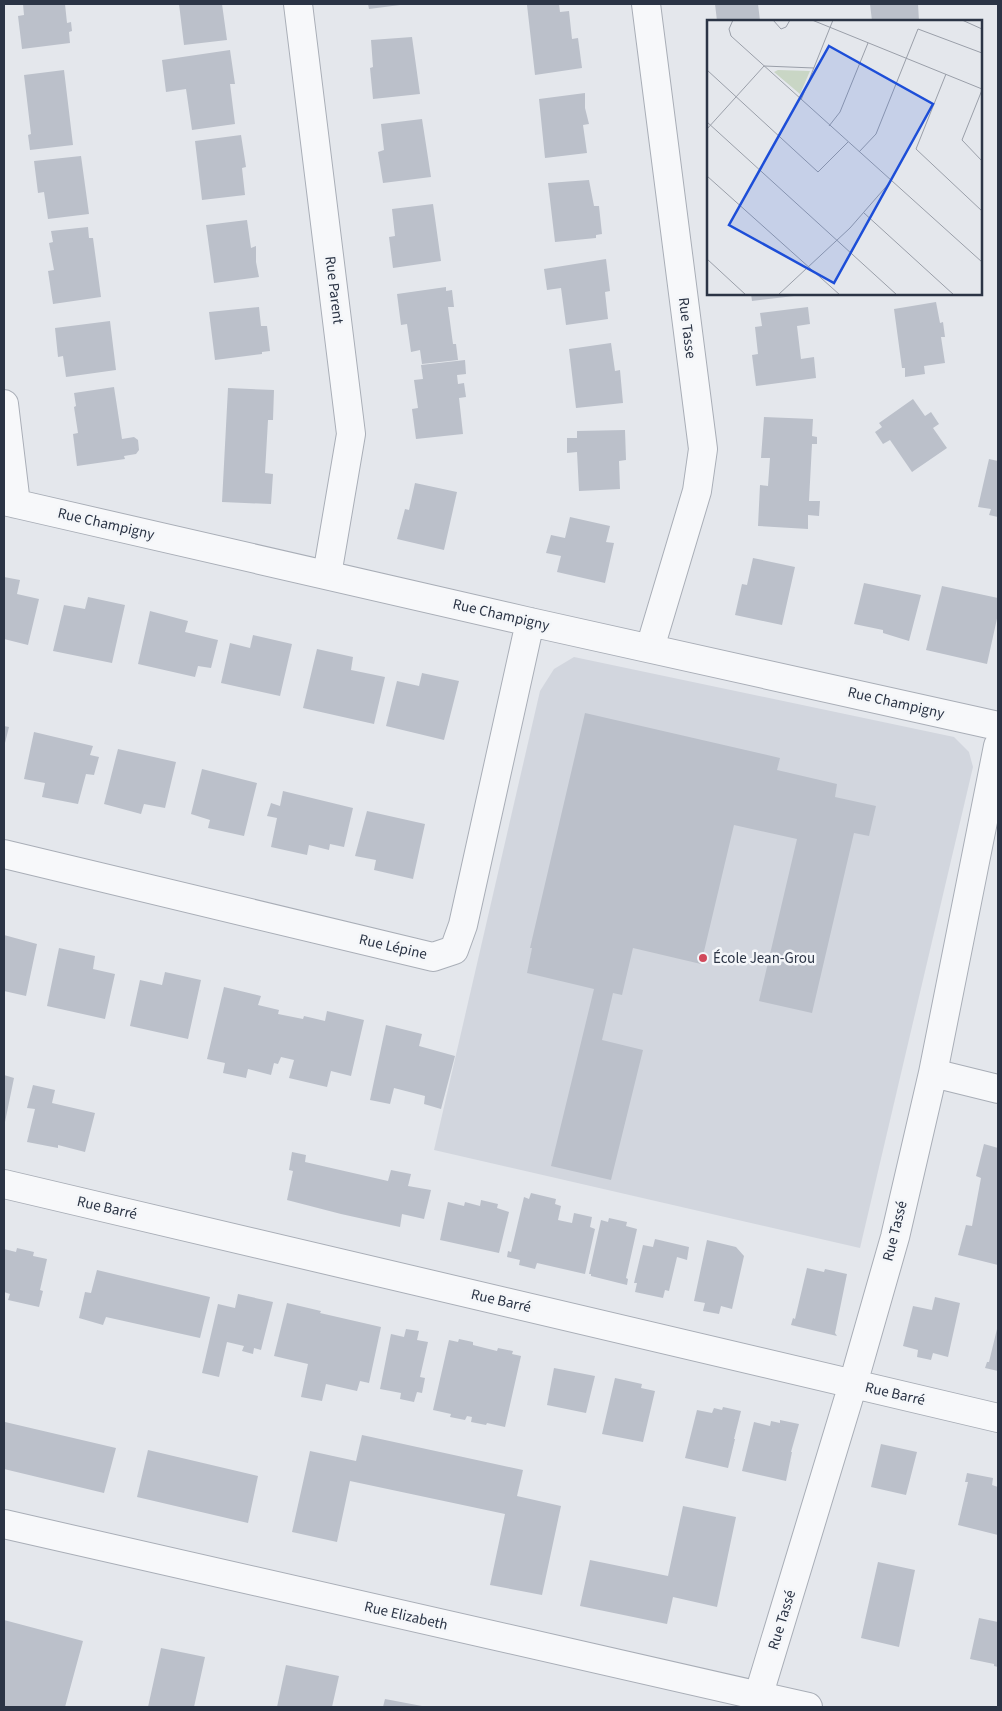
<svg xmlns="http://www.w3.org/2000/svg" width="1002" height="1711" font-family="'Source Sans 3',sans-serif">
	<rect width="100%" height="100%" fill="#e4e7ec"/>
	<path fill="#d2d6de" d="M574,657L954,737L969,752L973,767L860,1248L434,1150L540,691L554,669Z"/>
	<path fill="#bbc0ca" d="M23,4H65L67,23L71,22L72,31L69,32L70,43L22,49L18,16L24,15Z
		M179,4H222L227,40L184,45Z
		M368,4H399L400,5L369,9Z
		M537,4H559L560,12L569,11L572,39L578,38L582,68L535,75L527,5Z
		M715,4H758L760,21H717Z
		M870,4H918L919,21H872Z
		M412,37L420,94L373,99L370,68L373,67L371,40Z
		M230,50L235,84H230L235,124L192,130L186,89L166,92L162,60Z
		M64,70L73,145L30,150L28,135L31,134L24,75Z
		M585,93V108L589,124L583,125L587,153L545,158L539,99Z
		M422,119L431,177L383,183L378,152L384,150L381,124Z
		M241,135L246,167L242,168L245,195L202,200L195,141Z
		M81,156L89,214L48,219L44,192L38,193L34,161Z
		M589,180L594,206H599L602,234L596,235V238L555,242L548,183Z
		M433,204L441,261L393,268L389,237L395,236L392,209Z
		M247,220L251,248L256,246V262L259,277L214,283L206,225Z
		M88,227L89,238H93L101,297L53,304L48,271L54,270L49,243L53,242L51,231Z
		M606,259L610,291L605,292L608,319L566,325L561,288L547,290L544,269Z
		M446,287V291L452,290L454,307H448L453,344H456L458,360L422,364L420,350L411,352L407,324L401,325L397,294Z
		M751,294H794V296L752,301Z
		M936,302L940,323L943,322L945,337H941L945,363L924,366L925,374L905,377V368H902L894,309Z
		M259,307L261,326H267L270,351L262,352V354L215,360L209,312Z
		M808,307L810,324L797,326L801,359L814,357L816,378L756,386L752,355L758,354L755,327L762,326L760,313Z
		M110,321L116,370L66,377L63,356L58,357L55,328Z
		M611,343L615,371L620,370L623,403L576,408L569,349Z
		M465,360L466,374L457,375L458,384L464,383L466,397L459,398L463,434L416,439L412,409L418,408L414,380L423,379L421,365Z
		M114,387L122,439L134,437L138,440L139,450L136,454L124,456L125,459L77,466L73,434L78,433L74,407L76,406L74,393Z
		M228,388L274,390L273,420H268L265,473L273,474L271,504L222,502Z
		M913,399L925,416L931,412L939,424L933,428L947,448L912,472L890,440L883,444L875,432L882,427L879,423Z
		M764,417L813,419L812,436L817,437V444H812L809,501H820L819,516L808,515V529L758,526L760,485L768,486L770,458H761Z
		M625,430L626,460L619,461L620,489L579,491L577,452L567,453V438H577V431Z
		M989,459L998,461V517L989,515L991,509L978,507Z
		M415,483L457,492L444,550L397,539L405,509L409,510Z
		M570,517L610,526L606,542L614,543L605,583L557,572L561,556L546,553L551,535L565,538Z
		M753,558L795,567L782,625L735,615L742,584L747,585Z
		M4,577L20,580L17,594L39,599L28,645L4,639Z
		M864,583L921,595L909,641L883,633V630L854,624Z
		M942,586L998,598V614L987,664L926,650Z
		M88,597L125,605L112,663L53,651L64,605L85,609Z
		M150,611L188,621L185,632L218,640L211,668L198,666L195,677L138,664Z
		M253,635L292,644L280,696L221,683L230,643L250,648Z
		M317,649L353,657L351,670L385,677L374,724L303,708Z
		M422,673L459,681L444,740L386,726L397,681L419,686Z
		M585,713L780,758L777,770L837,784L835,797L876,806L869,836L854,833L812,1013L759,1001L797,839L734,825L701,964L633,948L622,995L613,993L602,1040L643,1050L611,1180L551,1166L594,989L527,973L532,948H530Z
		M4,726L9,727L4,747Z
		M34,732L93,746L90,755L99,757L94,775L86,774L78,804L42,797L45,783L24,779Z
		M118,749L176,762L165,808L144,804L141,814L104,804Z
		M202,769L257,783L244,836L208,828L210,820L191,814Z
		M283,791L353,808L344,847L330,844L329,850L309,845L307,855L271,847L277,818L267,816L271,803L280,806Z
		M367,811L425,824L413,879L374,870L376,860L355,856Z
		M4,935L37,944L26,996L4,991Z
		M59,948L95,956L93,969L115,974L105,1019L47,1006Z
		M165,972L201,980L188,1039L130,1026L140,980L162,985Z
		M224,987L261,996L258,1005L279,1010L278,1014L303,1019L304,1016L325,1021L327,1011L364,1020L351,1076L331,1071L327,1087L289,1078L294,1060L281,1057L278,1064L274,1063L271,1075L248,1069L246,1078L223,1073L225,1063L207,1059Z
		M386,1025L422,1034L419,1046L455,1056L441,1109L424,1104L425,1096L394,1088L390,1104L370,1100Z
		M4,1075L14,1078L5,1122H4Z
		M33,1085L55,1090L52,1103L95,1113L85,1152L58,1145V1148L27,1142L35,1109L27,1108Z
		M984,1144L998,1148V1265L958,1255L966,1225L972,1226L981,1178L976,1176Z
		M292,1152L306,1155L305,1162L388,1181L391,1170L411,1174L408,1186L431,1190L424,1219L402,1214L400,1227L341,1214L287,1200L293,1171L289,1170Z
		M531,1193L556,1199L555,1204L561,1206L558,1220L572,1223L574,1213L592,1217L590,1227L595,1229L585,1274L537,1263L535,1269L519,1265L520,1260L507,1257L508,1251L511,1252L524,1197L529,1199Z
		M481,1200L498,1204L497,1208L509,1212L499,1253L440,1240L448,1202L464,1206L465,1202L480,1206Z
		M609,1218L627,1222L626,1226L637,1229L626,1278L628,1279L627,1285L591,1276V1274H589L601,1220L608,1222Z
		M655,1239L689,1247L687,1260L677,1257L669,1291L665,1290L663,1298L635,1292L637,1283H634L643,1245L653,1247Z
		M707,1240L736,1247L744,1256L732,1309L721,1306L719,1314L703,1311L705,1303L694,1301Z
		M17,1248L34,1252L33,1256L47,1259L40,1290L43,1291L39,1307L8,1300L10,1294L4,1292V1249L16,1252Z
		M807,1268L824,1272L825,1269L847,1274L835,1333L837,1336L791,1325L793,1318L795,1319Z
		M97,1270L210,1297L200,1338L106,1317L103,1325L79,1318L85,1292L91,1293Z
		M238,1294L273,1302L261,1350L254,1348L253,1354L242,1351L244,1346L227,1342L219,1377L202,1373L218,1304L235,1308Z
		M935,1297L960,1303L948,1357L933,1353L931,1360L917,1357L918,1350L903,1346L913,1306L932,1310Z
		M287,1303L321,1311L320,1313L381,1327L369,1383L360,1381L357,1391L326,1384L322,1401L301,1397L308,1364L274,1356Z
		M406,1329L419,1331L417,1340L428,1342L420,1377L425,1378L422,1393L417,1392L414,1402L400,1399L401,1393L380,1389L391,1334L404,1337Z
		M997,1329H998V1371L985,1368L987,1362H989Z
		M459,1339L473,1342V1345L497,1351L498,1348L513,1351L512,1354L521,1356L505,1427L487,1423L486,1425L471,1422L472,1417L467,1416L465,1420L450,1417L451,1414L433,1410L449,1340L458,1342Z
		M554,1368L595,1376L586,1413L547,1405Z
		M615,1378L642,1384L641,1388L655,1391L643,1442L602,1434Z
		M723,1407L741,1411L734,1439H735L728,1468L685,1458L697,1410L712,1413L714,1408L722,1410Z
		M780,1420L799,1424L791,1452H792L786,1481L742,1471L754,1422L770,1426L771,1421L780,1423Z
		M5,1422L116,1448L104,1493L4,1469Z
		M362,1435L523,1470L517,1496L561,1506L542,1595L490,1585L505,1514L350,1481L337,1542L292,1532L310,1451L356,1461Z
		M881,1444L917,1452L906,1495L871,1487Z
		M148,1450L258,1476L248,1523L137,1497Z
		M967,1473L993,1478L992,1485L998,1487V1535L958,1525L968,1482H965Z
		M683,1506L736,1517L717,1607L673,1597L667,1624L580,1606L590,1560L668,1576Z
		M878,1562L915,1570L899,1647L861,1638Z
		M979,1618L998,1622V1667L994,1666V1664L970,1659Z
		M4,1620L83,1641L65,1707H4Z
		M161,1648L205,1657L194,1707H148Z
		M286,1665L339,1676L332,1707H277Z
		M385,1699L422,1706V1707H383Z"/>
	<g fill="none" stroke-linecap="round" stroke-linejoin="round">
		<defs>
			<path id="minor" d="M298,4L351,434L327,575
				M646,4L703,449L697,491L650,648
				M4,404L16,504
				M4,501L530,622L998,726
				M4,854L433,957L454,950L463,925L530,622
				M933,1073L998,1089
				M4,1184L998,1418
				M4,1524L808,1707
				M755,1707L853,1384L895,1237L933,1073L998,746"/>
		</defs>
		<use href="#minor" stroke="#a9aeb7" stroke-width="30"/>
		<use href="#minor" stroke="#f7f8fa" stroke-width="28"/>
	</g>
	<circle fill="#d1495b" stroke="#f4f6f9" stroke-width="2" cx="703" cy="958" r="5"/>
	<g text-anchor="middle" dominant-baseline="central" stroke-width="5" stroke-linejoin="round" paint-order="stroke">
		<g font-size="15" fill="#2b3445" stroke="#f4f6f9">
			<text transform="translate(334 290) rotate(83)">Rue Parent</text>
			<text transform="translate(687 328) rotate(83)">Rue Tasse</text>
			<text transform="translate(106 524) rotate(13)">Rue Champigny</text>
			<text transform="translate(501 615) rotate(13)">Rue Champigny</text>
			<text transform="translate(896 703) rotate(13)">Rue Champigny</text>
			<text transform="translate(393 947) rotate(13)">Rue Lépine</text>
			<text transform="translate(107 1208) rotate(13)">Rue Barré</text>
			<text transform="translate(895 1231) rotate(-76)">Rue Tassé</text>
			<text transform="translate(501 1301) rotate(13)">Rue Barré</text>
			<text transform="translate(895 1394) rotate(13)">Rue Barré</text>
			<text transform="translate(406 1616) rotate(13)">Rue Elizabeth</text>
			<text transform="translate(782 1620) rotate(-73)">Rue Tassé</text>
		</g>
		<g font-size="15" fill="#2b3445" stroke="#f4f6f9" text-anchor="start">
			<text x="713" y="958">École Jean-Grou</text>
		</g>
	</g>
	<g transform="translate(707 20)">
		<rect width="275" height="275" fill="#e4e7ec"/>
		<path d="M71,50L103,51L93,74L67,52Z" fill="#c9d6c5"/>
		<path fill="none" stroke="#9a9fa9" stroke-width="1" d="M26,0L22,9L24,16L275,242M66,0L74,9L79,7L83,0M105,0L275,69M255,0L275,9M0,50L111,152L141,122M239,54L209,129L275,191M275,70L255,120L275,141M94,80L126,0M0,102L190,275M122,106L133,92L161,23M0,109L57,46L107,48M152,132L169,114L211,9L275,33M0,156L133,275M157,193L247,275M0,239L39,275M71,275L143,208L184,161"/>
		<path fill="#1d4ed8" fill-opacity="0.15" stroke="#1d4ed8" stroke-width="2.5" d="M122,26L226,84L127,263L22,205Z"/>
		<rect width="275" height="275" fill="none" stroke="#2b3445" stroke-width="2.5"/>
	</g>
	<rect width="1002" height="1711" fill="none" stroke="#2b3445" stroke-width="10"/>
</svg>
